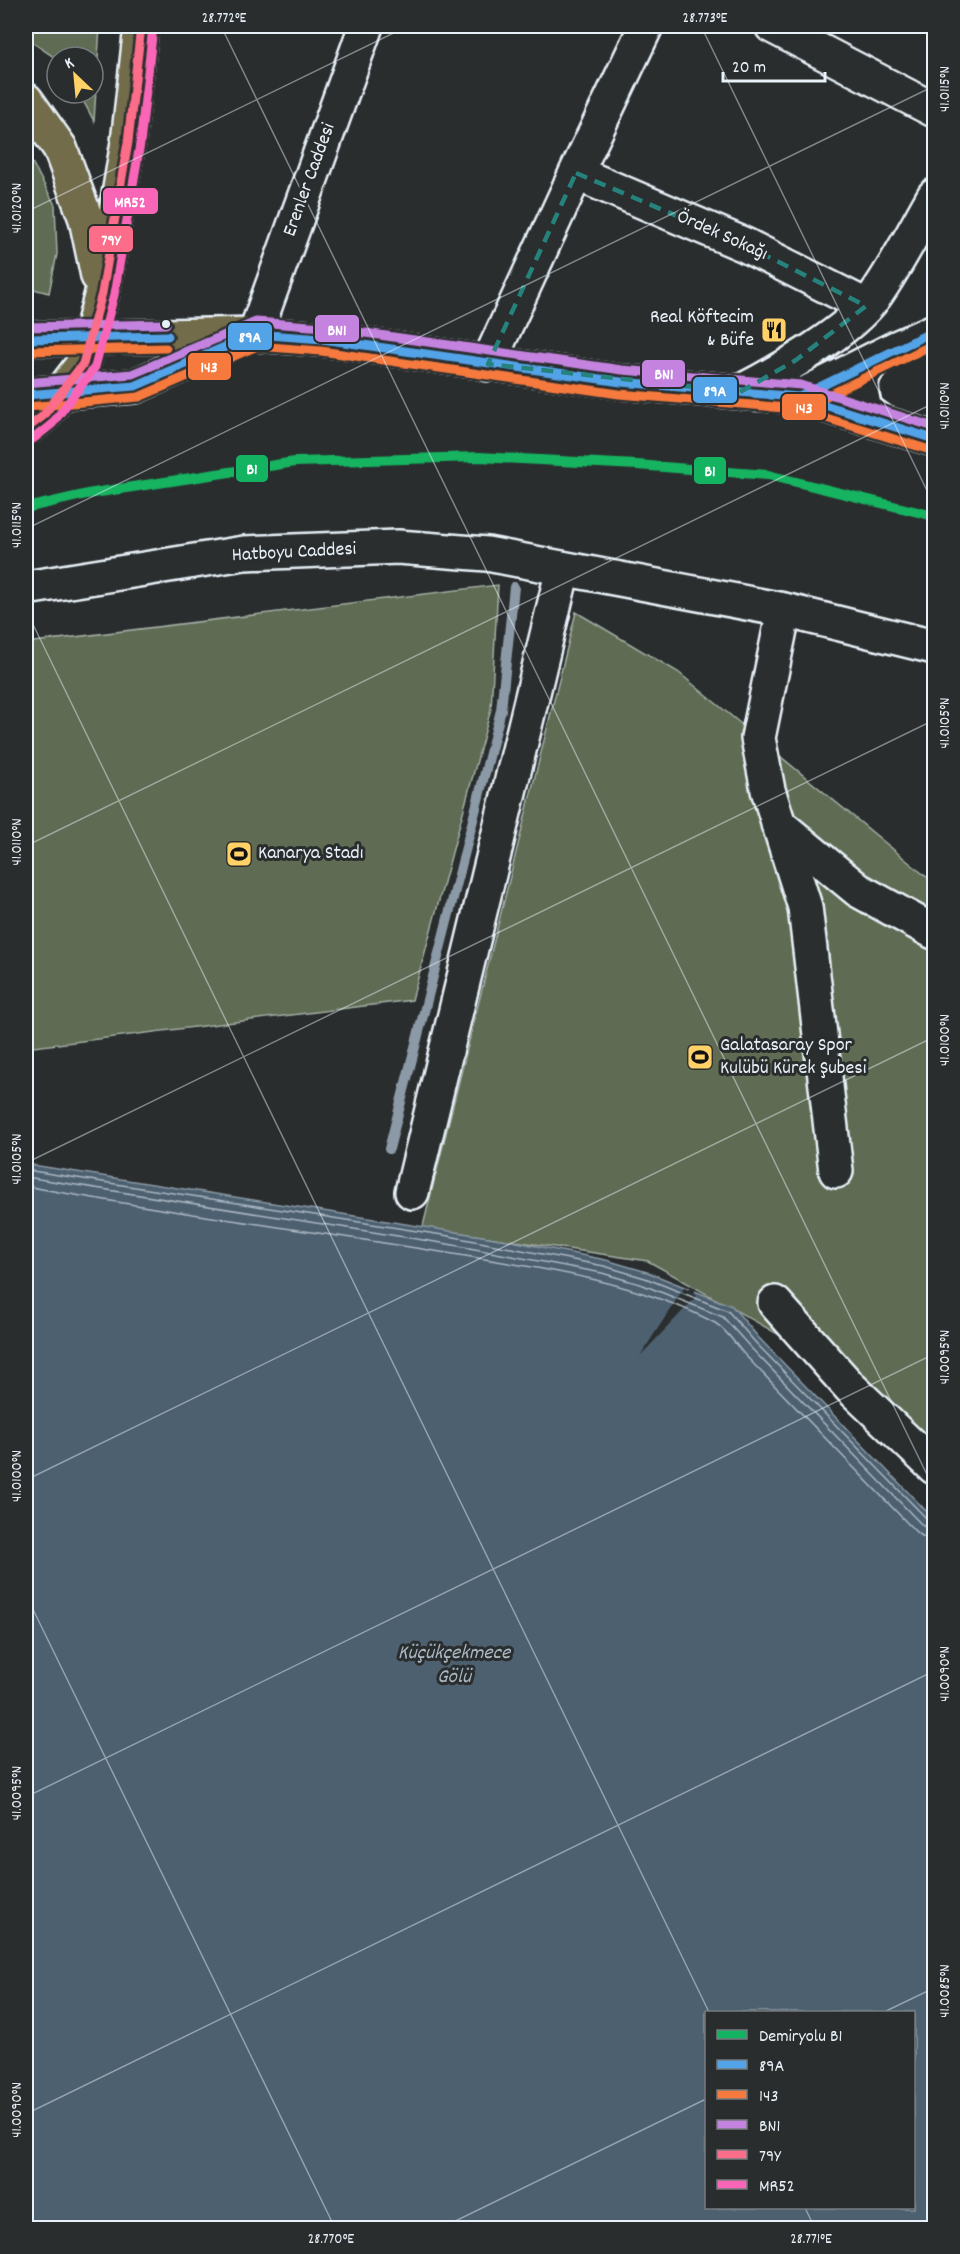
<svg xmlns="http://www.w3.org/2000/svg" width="960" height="2254" font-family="Dekko,sans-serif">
	<rect width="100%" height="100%" fill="#2a2d2e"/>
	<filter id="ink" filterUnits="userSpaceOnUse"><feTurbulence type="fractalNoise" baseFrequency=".0167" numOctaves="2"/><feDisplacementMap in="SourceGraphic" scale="12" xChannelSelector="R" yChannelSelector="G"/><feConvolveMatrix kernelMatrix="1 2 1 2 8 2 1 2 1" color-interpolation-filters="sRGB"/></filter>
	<g filter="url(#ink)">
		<path fill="#5f6c53" stroke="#a4aea6" stroke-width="1.5" d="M26,26H100L94,121L79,93H93V57H57V59L26,38Z
			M26,151L55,205L57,254L49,293L26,287Z
			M498,585L491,709L412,1000L26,1048V643Z
			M576,612L678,672L934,883V1489L838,1398L783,1337L648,1261L461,1233L422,1230Z"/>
		<path fill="#4d6070" stroke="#8b9aa6" stroke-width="1.5" fill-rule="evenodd" d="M26,1164L507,1240L606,1260L647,1272L732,1306L759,1338L934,1519V2228H26ZM706,2012H914V2208H706Z"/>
		<path fill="#2a2d2e" d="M691,1285L696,1288L693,1293L697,1296L640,1356L684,1288L688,1290Z"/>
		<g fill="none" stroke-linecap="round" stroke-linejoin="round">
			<path stroke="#aab7c2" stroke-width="1.5" d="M26,1170L449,1236L604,1266L645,1278L728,1311L755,1342L928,1520L934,1522
				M26,1177L448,1244L602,1273L643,1285L723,1317L750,1347L923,1526L934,1530
				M26,1186C167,1213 310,1230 453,1254C541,1268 635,1281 715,1323C726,1329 735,1344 743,1353L916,1532L924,1537L934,1539"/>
			<path stroke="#8b9aa6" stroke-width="10" d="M389,1149L501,710L514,587"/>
			<defs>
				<path id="minor" d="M772,26L934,110
					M576,173L745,245L866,306
					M255,334L366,26
					M878,357C858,375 859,385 865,410L882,422
					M488,364L576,173L646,26
					M740,392C779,372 850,331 875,296C897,265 915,229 934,196
					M799,397L898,347L934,331
					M26,588L244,553L398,547L487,554L784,610L934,647
					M784,610L758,738L768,790L805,907L836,1171
					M778,824L858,890L934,932
					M412,1192L563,569
					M775,1303L850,1387L934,1467"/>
				<path id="major" d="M26,100L60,148L86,219L98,276
					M102,293L128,142L141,26
					M26,339L255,334L322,339L621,382L799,397L934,439
					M26,395L135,386L239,340"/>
			</defs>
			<use href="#minor" stroke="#e8f1f8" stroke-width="38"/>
			<use href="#major" stroke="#e8f1f8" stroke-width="38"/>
			<use href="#minor" stroke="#2a2d2e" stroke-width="33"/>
			<use href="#major" stroke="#726c4b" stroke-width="33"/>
			<defs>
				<path id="major-bridge" d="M26,429L43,416L83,364L102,293"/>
			</defs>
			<use href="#major-bridge" stroke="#e8f1f8" stroke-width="38" stroke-linecap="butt"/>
			<use href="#major-bridge" stroke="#726c4b" stroke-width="33"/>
			<defs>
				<path id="bus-1" d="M26,335L30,339L168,336
					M26,395L135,386L255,334L322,339L621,382L799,397L934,331
					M770,395L799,397L934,439"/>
				<path id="bus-2" d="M26,351L166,348
					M27,407L139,397L257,346L321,351L619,394L800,409L934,344
					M771,407L797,409L930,450"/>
				<path id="bus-3" d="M26,327L166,324
					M26,383L132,374L256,322L324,327L622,370L801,385L934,427"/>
				<path id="bus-4" d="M26,429L43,416L83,364L102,293L128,142L141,26"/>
				<path id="bus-5" d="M33,439L52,424L95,367L114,295L140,144L153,27"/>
			</defs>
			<use href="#bus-1" stroke="#2a2d2e" stroke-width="14"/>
			<use href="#bus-2" stroke="#2a2d2e" stroke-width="14"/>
			<use href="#bus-3" stroke="#2a2d2e" stroke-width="14"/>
			<use href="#bus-4" stroke="#2a2d2e" stroke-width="14"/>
			<use href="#bus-5" stroke="#2a2d2e" stroke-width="14"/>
			<use href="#bus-1" stroke="#53a3e8" stroke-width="9"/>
			<use href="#bus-2" stroke="#f6793e" stroke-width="9"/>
			<use href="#bus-3" stroke="#c483df" stroke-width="9"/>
			<use href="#bus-4" stroke="#fb6d88" stroke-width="9"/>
			<use href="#bus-5" stroke="#fa66b7" stroke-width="9"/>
			<defs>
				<path id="rail-1" d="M26,508L87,494L295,462L479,457L637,465L768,475L934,516"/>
			</defs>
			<use href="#rail-1" stroke="#2a2d2e" stroke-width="15"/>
			<use href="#rail-1" stroke="#13b361" stroke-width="10"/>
		</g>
	</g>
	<path fill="none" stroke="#25827c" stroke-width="4.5" stroke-dasharray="12 8" stroke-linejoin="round" d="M576,173L745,245L866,306L796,360L740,392L488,364Z"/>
	<path fill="none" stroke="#e8f1f8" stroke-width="1.5" stroke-opacity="0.45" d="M221,26L934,1489M701,26L934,505M26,212L408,26M26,529L934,86M26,610L709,2012M26,846L934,403M26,1163L934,720M26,1480L934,1037M26,1595L335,2228M26,1797L934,1354M884,2012L934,1988M26,2114L934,1671M805,2208L815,2228M441,2228L706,2099"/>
	<defs>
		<symbol id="restaurant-square" viewBox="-11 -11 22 22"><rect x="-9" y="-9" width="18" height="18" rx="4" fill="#ffd166" stroke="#2a2d2e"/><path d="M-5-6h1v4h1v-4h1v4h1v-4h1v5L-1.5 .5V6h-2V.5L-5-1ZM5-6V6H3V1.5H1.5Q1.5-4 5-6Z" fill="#111"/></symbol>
		<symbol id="stadium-square" viewBox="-11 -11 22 22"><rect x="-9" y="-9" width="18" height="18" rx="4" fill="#ffd166" stroke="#2a2d2e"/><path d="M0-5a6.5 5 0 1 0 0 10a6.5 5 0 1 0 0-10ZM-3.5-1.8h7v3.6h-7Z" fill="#111"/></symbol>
	</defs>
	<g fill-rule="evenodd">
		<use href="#restaurant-square" x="759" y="315" width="30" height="30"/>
		<use href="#stadium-square" x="224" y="839" width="30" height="30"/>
		<use href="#stadium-square" x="685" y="1042" width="30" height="30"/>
	</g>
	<circle fill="#e8f1f8" stroke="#2a2d2e" stroke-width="2" cx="166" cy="324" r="5"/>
	<g text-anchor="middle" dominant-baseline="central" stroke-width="6" stroke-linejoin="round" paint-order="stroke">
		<g font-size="20" fill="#e8f1f8" stroke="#2a2d2e">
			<text transform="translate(310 180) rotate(-70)">Erenler Caddesi</text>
			<text transform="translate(722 236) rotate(24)">Ördek Sokağı</text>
			<text transform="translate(294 553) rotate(-3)">Hatboyu Caddesi</text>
		</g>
		<g font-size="20" fill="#e8f1f8" stroke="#2a2d2e" text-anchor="start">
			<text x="754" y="318" text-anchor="end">Real Köftecim<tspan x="754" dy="23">&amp; Büfe</tspan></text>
			<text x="258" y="854">Kanarya Stadı</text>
			<text x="720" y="1046">Galatasaray Spor<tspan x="720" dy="23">Kulübü Kürek Şubesi</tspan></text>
		</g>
		<g font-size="21" font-style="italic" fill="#aab7c2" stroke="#2a2d2e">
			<text x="454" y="1654">Küçükçekmece<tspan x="454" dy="24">Gölü</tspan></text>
		</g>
	</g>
	<g stroke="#2a2d2e" stroke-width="2">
		<rect x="102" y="187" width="57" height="28" rx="6" fill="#fa66b7"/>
		<rect x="88" y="225" width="46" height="28" rx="6" fill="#fb6d88"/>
		<rect x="314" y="314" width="46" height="29" rx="6" fill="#c483df"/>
		<rect x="227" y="322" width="46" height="29" rx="6" fill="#53a3e8"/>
		<rect x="187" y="352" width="45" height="29" rx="6" fill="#f6793e"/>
		<rect x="641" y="359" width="45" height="29" rx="6" fill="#c483df"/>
		<rect x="692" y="376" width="46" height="28" rx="6" fill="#53a3e8"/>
		<rect x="781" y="393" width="46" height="28" rx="6" fill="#f6793e"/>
		<rect x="235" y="454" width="34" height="29" rx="6" fill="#13b361"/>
		<rect x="693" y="456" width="34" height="29" rx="6" fill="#13b361"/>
	</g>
	<g font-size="16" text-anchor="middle" font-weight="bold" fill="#fff">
		<text x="130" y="207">MR52</text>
		<text x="111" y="245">79Y</text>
		<text x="337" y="335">BN1</text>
		<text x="250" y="342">89A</text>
		<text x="209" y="372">143</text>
		<text x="664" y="379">BN1</text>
		<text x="715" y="396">89A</text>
		<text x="804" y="413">143</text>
		<text x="252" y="474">B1</text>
		<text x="710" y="476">B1</text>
	</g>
	<rect width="960" height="2254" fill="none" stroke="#2a2d2e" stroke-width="66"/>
	<rect x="705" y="2011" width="210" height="198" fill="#2a2d2e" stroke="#767b7f" stroke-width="1.5"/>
	<rect x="717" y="2030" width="30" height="9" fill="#13b361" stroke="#767b7f" stroke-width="1.5"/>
	<text x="759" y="2041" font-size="18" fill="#e8f1f8">Demiryolu B1</text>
	<rect x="717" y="2060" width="30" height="9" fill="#53a3e8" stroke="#767b7f" stroke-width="1.5"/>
	<text x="759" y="2071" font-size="18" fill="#e8f1f8">89A</text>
	<rect x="717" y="2090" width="30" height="9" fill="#f6793e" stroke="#767b7f" stroke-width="1.5"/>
	<text x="759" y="2101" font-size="18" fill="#e8f1f8">143</text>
	<rect x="717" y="2120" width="30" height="9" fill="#c483df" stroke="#767b7f" stroke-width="1.5"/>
	<text x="759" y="2131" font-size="18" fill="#e8f1f8">BN1</text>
	<rect x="717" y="2150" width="30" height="9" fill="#fb6d88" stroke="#767b7f" stroke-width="1.5"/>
	<text x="759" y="2161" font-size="18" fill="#e8f1f8">79Y</text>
	<rect x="717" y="2180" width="30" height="9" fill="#fa66b7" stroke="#767b7f" stroke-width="1.5"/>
	<text x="759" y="2191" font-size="18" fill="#e8f1f8">MR52</text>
	<g transform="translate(75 75) rotate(334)"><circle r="28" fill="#2a2d2e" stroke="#767b7f" stroke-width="1.5"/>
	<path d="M0-4.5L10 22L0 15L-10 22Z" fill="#ffd166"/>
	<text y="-9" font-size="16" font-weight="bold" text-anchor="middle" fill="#e8f1f8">K</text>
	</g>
	<path d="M723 72v9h102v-9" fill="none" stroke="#e8f1f8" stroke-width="3"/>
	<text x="732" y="72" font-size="18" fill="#e8f1f8" stroke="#2a2d2e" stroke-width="4.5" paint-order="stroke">20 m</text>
	<rect x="33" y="33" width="894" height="2188" fill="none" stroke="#e8f1f8" stroke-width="2"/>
	<g font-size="15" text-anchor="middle" fill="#e8f1f8">
		<text x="224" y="22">28.772°E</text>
		<text x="705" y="22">28.773°E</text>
		<text transform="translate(944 89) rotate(-90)" y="5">41.0115°N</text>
		<text transform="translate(16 208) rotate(-90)" y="5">41.0120°N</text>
		<text transform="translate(944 406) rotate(-90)" y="5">41.0110°N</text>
		<text transform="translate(16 525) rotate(-90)" y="5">41.0115°N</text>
		<text transform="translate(944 723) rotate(-90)" y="5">41.0105°N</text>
		<text transform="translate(16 842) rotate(-90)" y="5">41.0110°N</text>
		<text transform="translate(944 1040) rotate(-90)" y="5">41.0100°N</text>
		<text transform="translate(16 1159) rotate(-90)" y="5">41.0105°N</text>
		<text transform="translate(944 1357) rotate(-90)" y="5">41.0095°N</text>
		<text transform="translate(16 1476) rotate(-90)" y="5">41.0100°N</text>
		<text transform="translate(944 1674) rotate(-90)" y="5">41.0090°N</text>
		<text transform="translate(16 1793) rotate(-90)" y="5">41.0095°N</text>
		<text transform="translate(944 1991) rotate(-90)" y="5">41.0085°N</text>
		<text transform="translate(16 2110) rotate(-90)" y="5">41.0090°N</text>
		<text x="331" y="2243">28.770°E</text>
		<text x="811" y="2243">28.771°E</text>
	</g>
</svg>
